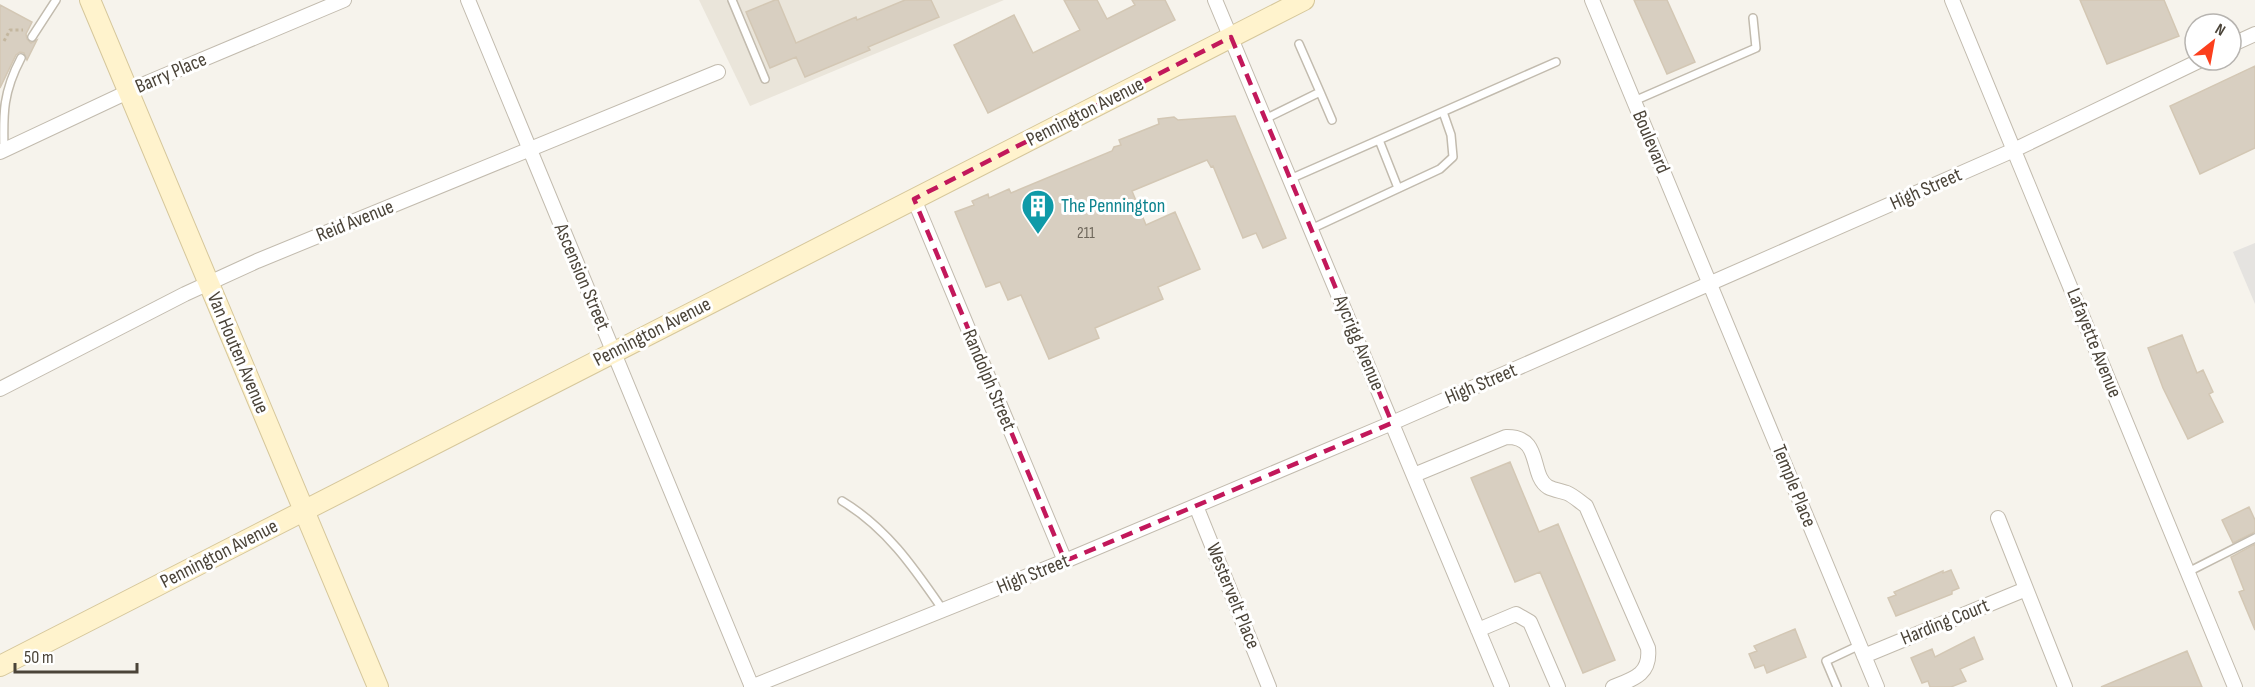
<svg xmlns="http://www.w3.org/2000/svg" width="2255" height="687" font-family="'Sofia Sans Condensed',sans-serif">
	<rect width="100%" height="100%" fill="#f6f3ec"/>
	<path fill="#eae5da" d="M699,0H1004L750,106Z"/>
	<path fill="#e5e3e0" d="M2255,243V304L2233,252Z"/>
	<path fill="#d8cfc1" stroke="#d3c7b4" stroke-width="1.5" d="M775,0H778L796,43L856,17L857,20L905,0H931L939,17L868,47L870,50L805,77L796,57L770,68L746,12Z
		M1064,0H1097L1107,19L1135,5L1132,0H1165L1175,20L988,113L954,45L1014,15L1033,53L1080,30Z
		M1634,0H1667L1695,62L1667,74Z
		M2080,0H2164L2179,36L2107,64Z
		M0,5L32,22L26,34L27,39L31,43L37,40L27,60L24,53L20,52L16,55L0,88Z
		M2255,66V148L2200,174L2170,106Z
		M1235,116L1286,238L1263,248L1256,233L1243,238L1213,166L1211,167L1207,160L1132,191L1146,225L1175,212L1200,269L1158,287L1163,299L1095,328L1099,338L1049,359L1021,295L1008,300L1000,282L986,287L955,212L974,205L972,201L988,194L989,198L1009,189L1011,193L1112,151L1114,147L1121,145L1119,140L1159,124L1158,119L1174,117L1178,120Z
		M2182,335L2197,373L2203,370L2213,392L2209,394L2223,422L2188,439L2163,388L2148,348Z
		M1510,462L1539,532L1558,524L1615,660L1583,673L1540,572L1515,582L1471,478Z
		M2249,507L2255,520V532L2233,543L2222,520Z
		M2255,544V630L2239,592L2244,590L2231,557Z
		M1951,570L1959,588L1952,591V594L1896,616L1888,598L1896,595L1894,592L1943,571V573Z
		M1795,629L1806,657L1767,673L1764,665L1755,668L1749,654L1757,651L1754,646Z
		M1974,637L1983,659L1960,669L1966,681L1951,687H1930L1928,681L1922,683L1911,658L1932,649L1935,657Z
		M2187,651L2202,687H2101Z"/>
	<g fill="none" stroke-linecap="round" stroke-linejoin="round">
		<defs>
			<path id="lane" d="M732,0L765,79
				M32,37L56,0
				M1320,92L1332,120
				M1634,101L1756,48L1753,18
				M1265,119L1320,92L1299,44
				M1379,140L1398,188
				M4,150C3,113 3,92 21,58
				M1290,179L1556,62
				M1311,229L1440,169L1453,157L1451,135L1443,112
				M842,501C887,528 914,568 943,610
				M2188,572L2255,538
				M1837,687L1826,661L1860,645"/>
			<path id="street" d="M468,0L752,687
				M1215,0L1502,687
				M1592,0L1877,687
				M1952,0L2235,687
				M2231,45L2255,34
				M0,152L149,82L344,0
				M914,199L1065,561
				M0,389L185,294L257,261L718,72
				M1414,475L1506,437C1543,436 1529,475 1548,487C1554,490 1561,491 1567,493C1574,496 1580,502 1586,506L1648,648C1651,674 1634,679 1613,687
				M1196,506L1269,687
				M1998,518L2065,687
				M1478,630L1516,614L1530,622L1558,687
				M1864,656L2026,589
				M751,687L1065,561L1392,423L2014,150L2201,60"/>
			<path id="secondary" d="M90,0L378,687
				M0,666L1304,0"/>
		</defs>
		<use href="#lane" stroke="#c2bbae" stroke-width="10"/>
		<use href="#street" stroke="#c2bbae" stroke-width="16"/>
		<use href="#secondary" stroke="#d6c79b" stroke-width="22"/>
		<path stroke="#c4b79f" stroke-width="3" stroke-dasharray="3 3" stroke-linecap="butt" d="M4,41L10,30H23"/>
		<use href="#lane" stroke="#fff" stroke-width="7"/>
		<use href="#street" stroke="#fff" stroke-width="14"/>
		<use href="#secondary" stroke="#fff3cd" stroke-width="20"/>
	</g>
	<path fill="none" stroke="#c2185b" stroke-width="4.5" stroke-dasharray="12 8" stroke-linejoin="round" d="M1231,37L1392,423L1065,561L914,199Z"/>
	<defs>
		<symbol id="building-pin" viewBox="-11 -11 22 30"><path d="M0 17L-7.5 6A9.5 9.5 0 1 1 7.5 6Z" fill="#0f9aa8" stroke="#fff"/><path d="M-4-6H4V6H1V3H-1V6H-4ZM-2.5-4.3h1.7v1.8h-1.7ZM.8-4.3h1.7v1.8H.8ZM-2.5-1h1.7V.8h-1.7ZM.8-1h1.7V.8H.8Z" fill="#fff"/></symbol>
	</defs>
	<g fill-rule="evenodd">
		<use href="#building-pin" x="1019" y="187" width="38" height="52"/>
	</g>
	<g text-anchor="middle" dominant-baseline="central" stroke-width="6" stroke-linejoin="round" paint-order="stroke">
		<g font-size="16" fill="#6e675b">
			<text x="1086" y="233">211</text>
		</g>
		<g font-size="20" fill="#4b4439" stroke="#fff">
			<text transform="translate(171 73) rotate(-23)">Barry Place</text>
			<text transform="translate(1085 112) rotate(-27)">Pennington Avenue</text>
			<text transform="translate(1651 142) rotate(67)">Boulevard</text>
			<text transform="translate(1926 189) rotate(-24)">High Street</text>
			<text transform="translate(355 221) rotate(-22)">Reid Avenue</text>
			<text transform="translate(582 277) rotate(67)">Ascension Street</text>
			<text transform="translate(652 332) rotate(-27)">Pennington Avenue</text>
			<text transform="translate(1359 343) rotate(67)">Aycrigg Avenue</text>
			<text transform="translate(2094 343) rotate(68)">Lafayette Avenue</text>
			<text transform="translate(238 353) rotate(67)">Van Houten Avenue</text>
			<text transform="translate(989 380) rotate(67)">Randolph Street</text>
			<text transform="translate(1481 384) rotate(-23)">High Street</text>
			<text transform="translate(1794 486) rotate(68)">Temple Place</text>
			<text transform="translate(219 554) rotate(-27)">Pennington Avenue</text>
			<text transform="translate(1033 574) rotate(-22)">High Street</text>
			<text transform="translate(1233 596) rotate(68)">Westervelt Place</text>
			<text transform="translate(1945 622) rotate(-22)">Harding Court</text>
		</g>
		<g font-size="20" fill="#0d838f" stroke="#fff" text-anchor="start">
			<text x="1061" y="206">The Pennington</text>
		</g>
	</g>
	<g transform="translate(2213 42) rotate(31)"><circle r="28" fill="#ffffff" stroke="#b7b4b0" stroke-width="1.5"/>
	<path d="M0-4.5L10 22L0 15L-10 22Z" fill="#fc3f1d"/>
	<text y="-9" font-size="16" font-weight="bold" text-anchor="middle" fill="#4b4439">N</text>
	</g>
	<path d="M15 663v9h122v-9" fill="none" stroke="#4b4439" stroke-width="3"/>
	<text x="24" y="663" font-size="18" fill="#4b4439" stroke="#ffffff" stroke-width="4.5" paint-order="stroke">50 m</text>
</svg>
